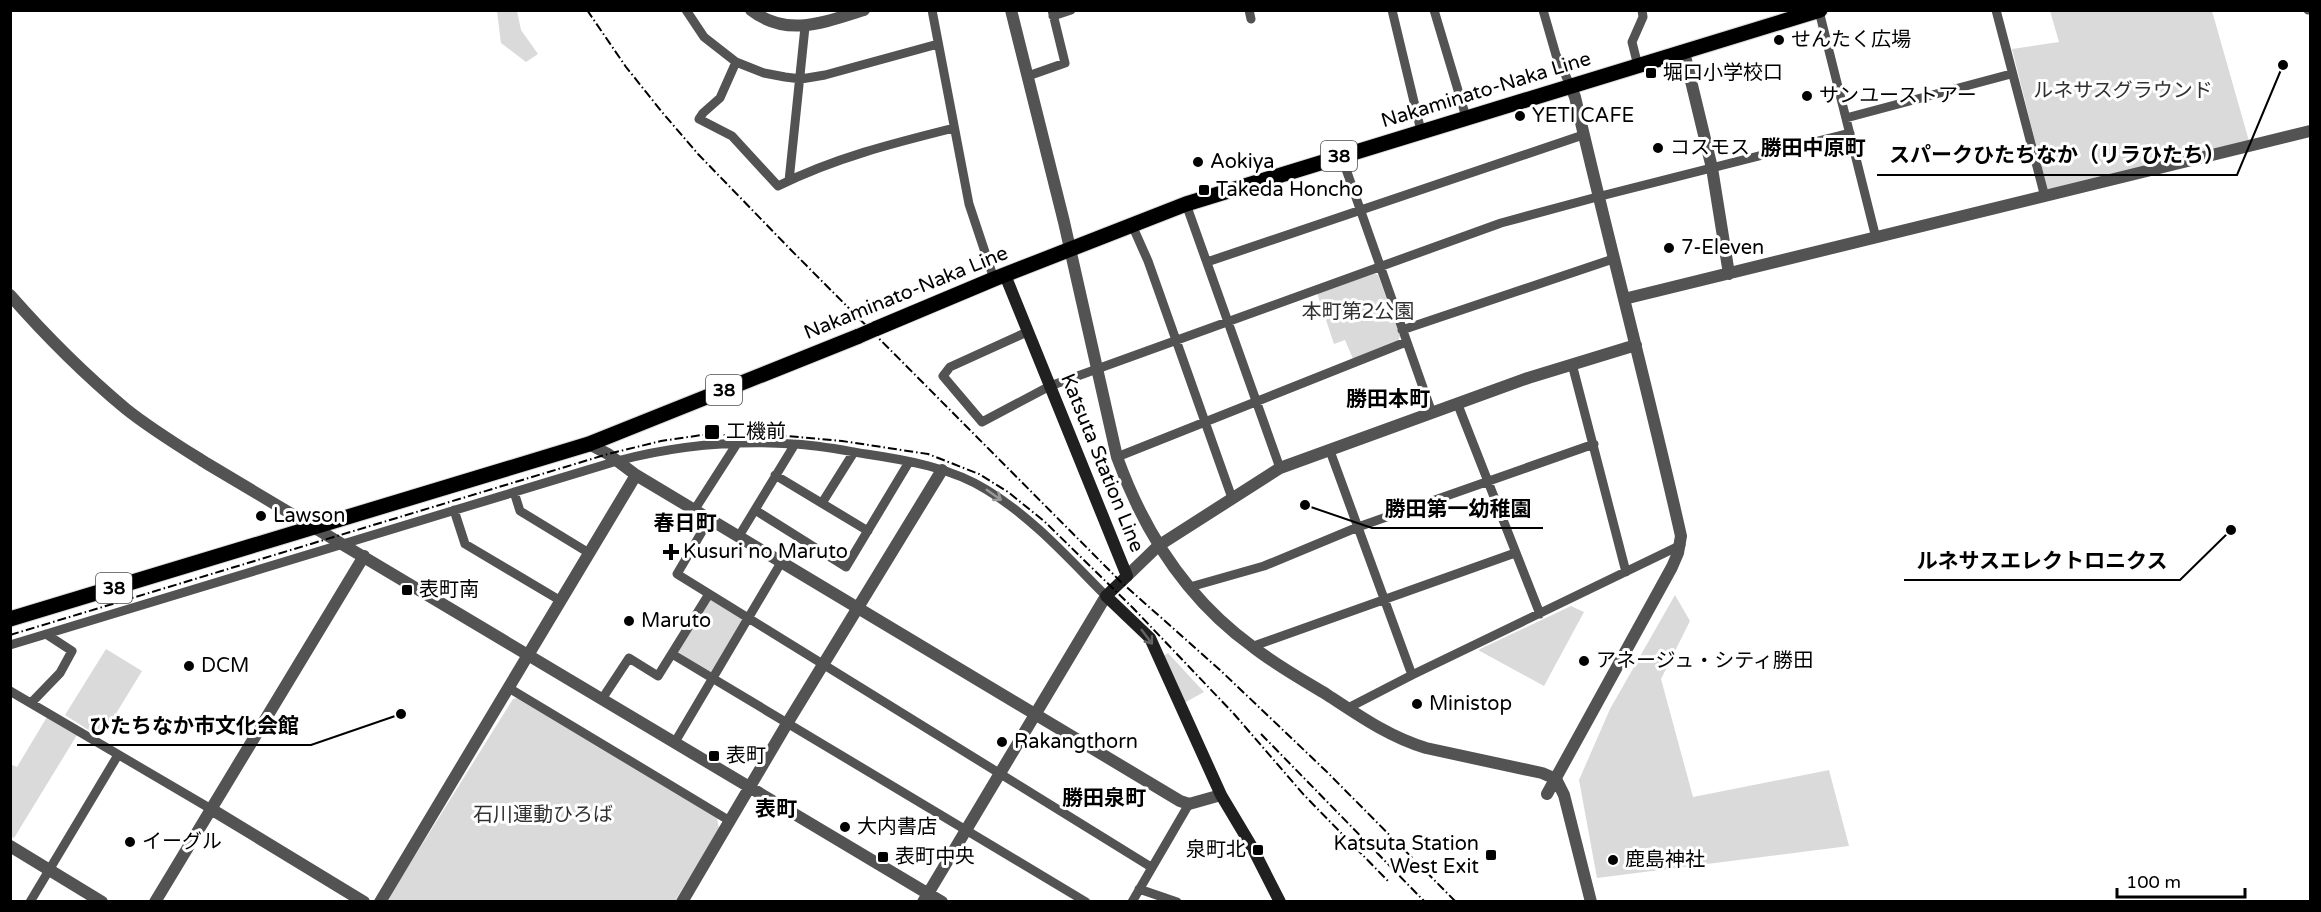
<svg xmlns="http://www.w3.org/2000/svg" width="2321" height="912" font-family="'Varela Round','Noto Sans JP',sans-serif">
	<rect width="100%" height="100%" fill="#fff"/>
	<path fill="#dadada" d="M497,11H517L521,30L538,54L526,62L501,43Z
		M2050,11H2212L2249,141L2048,192L2012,49L2059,42Z
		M1375,273L1378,275L1400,336L1397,343L1353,359L1345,340L1334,344L1317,293Z
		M709,594L749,619L713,678L672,654Z
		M1675,595L1690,621L1661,679L1693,797L1829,770L1849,846L1597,878L1579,780L1610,709Z
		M1571,606L1584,612L1544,686L1478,650Z
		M106,649L142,671L101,738L65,715Z
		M1168,653L1204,692L1184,703L1162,657Z
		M518,698L717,818L719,829L675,901L386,902L513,699Z
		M47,717L77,735L14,838L10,836V764L17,767Z"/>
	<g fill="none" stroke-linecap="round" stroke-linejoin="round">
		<defs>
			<path id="primary" d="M875,329L994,279L1186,204L1820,10
				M10,619L589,444L859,336"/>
		</defs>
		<use href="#primary" stroke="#dbdbdb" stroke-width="17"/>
		<path stroke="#535353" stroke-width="9" d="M686,10L704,37L736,62L764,73L785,77L801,79L825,75L938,44
			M932,10L969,204L994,279
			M1249,10L1251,19
			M1392,10L1421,131
			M1434,10L1466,117
			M1543,10L1556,55L1571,87
			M1996,10L2045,197
			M2308,10H2310
			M1819,11L1876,238
			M1053,16L1071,10
			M736,62L720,98L703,113L699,119L732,136L778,186C834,158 894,143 954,128
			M1638,66L1632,42L1643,17L1642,10
			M1028,76L1065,63L1052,10
			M1846,118L2011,74
			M1341,155L1432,413
			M789,181L805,27
			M1186,204L1280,468
			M1132,225L1148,261L1232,498
			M1207,262L1583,135
			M1402,330L1613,259
			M1027,332L950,367L943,376L982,422L1050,386L1501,223L1597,197L1850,133
			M1572,364L1626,572
			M1458,405L1540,614
			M1330,451L1412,675
			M1117,457L1406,342
			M775,475L868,531
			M514,492L520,511L589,553
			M822,503L854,452
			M695,509L738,442
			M454,510L465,544L561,601
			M755,510L846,567L909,462
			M710,518L677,574L1151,867
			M739,536L795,444
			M1190,587L1264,566L1358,527L1594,444
			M10,645L617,461C674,446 734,440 793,444C818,445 842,450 866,454C907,460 952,468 987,490C1033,518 1069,559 1106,596
			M1251,647L1515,553
			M672,654L1086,902
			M509,688L730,821
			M10,691L211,809
			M602,699L629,658L658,676L709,594
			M31,703L60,673L72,651L46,634
			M1348,708L1412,675L1681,545
			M675,742L782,561
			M1139,889L1177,902
			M30,902L118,755
			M1132,902L1189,804"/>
		<path stroke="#535353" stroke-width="12" d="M751,10C787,38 825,22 864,10
			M1011,10L1064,222L1117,457C1144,532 1188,600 1253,647C1276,665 1301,679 1326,694C1358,715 1389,737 1426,748L1542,773L1556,779L1564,795L1591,902
			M1684,52L1712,168L1729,274
			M10,295C46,336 84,374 126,409C151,429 179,446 206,463L942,902
			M1624,299L2310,131
			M589,444L608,454L636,475L1180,801L1189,804L1221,795
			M1127,576L1158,546L1280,468L1528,378L1636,345
			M1547,794L1672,567L1678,553L1681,536C1648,389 1609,244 1575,97L1571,87
			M211,809L364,902
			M10,846L102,902
			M155,902L364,556
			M380,902L636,475
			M682,902L788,722L942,470
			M923,902L1106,596"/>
		<path stroke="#202020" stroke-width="12" d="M1005,275L1127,576L1106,596L1150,638L1221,795L1252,847L1280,902"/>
		<use href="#primary" stroke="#000" stroke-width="15"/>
		<path stroke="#000" stroke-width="2" stroke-dasharray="9 3 1.5 3" stroke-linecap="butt" d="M587,10L626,67L662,112L698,154L791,250L1121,582L1220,670L1326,771L1456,902
			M10,635L608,454L661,441L702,435H777L842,441L928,454L979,474L1008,492L1044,521L1134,609L1234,714L1304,795L1388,881
			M1261,734L1425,902"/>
		<defs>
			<path id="primary-bridge" d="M859,336L875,329"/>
		</defs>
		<use href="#primary-bridge" stroke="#dbdbdb" stroke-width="17" stroke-linecap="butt"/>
		<use href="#primary-bridge" stroke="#000" stroke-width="15"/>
	</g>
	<defs><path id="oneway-shaft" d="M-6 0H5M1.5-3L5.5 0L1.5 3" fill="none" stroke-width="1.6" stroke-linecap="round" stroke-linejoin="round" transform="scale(1.5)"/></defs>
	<use stroke="#989898" href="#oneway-shaft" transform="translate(994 495) rotate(35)"/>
	<use stroke="#636363" href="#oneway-shaft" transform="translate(1147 637) rotate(53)"/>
	<g fill="#000" stroke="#fff" stroke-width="2">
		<circle cx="1779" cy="40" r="6"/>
		<rect x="1645" y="67" width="12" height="12" rx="3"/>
		<circle cx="1807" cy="96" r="6"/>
		<circle cx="1520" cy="116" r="6"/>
		<circle cx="1658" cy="148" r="6"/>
		<circle cx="1198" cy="162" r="6"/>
		<rect x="1198" y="184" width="12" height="12" rx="3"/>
		<circle cx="1669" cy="248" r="6"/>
		<rect x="704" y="424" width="16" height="16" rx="3"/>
		<circle cx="261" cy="516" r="6"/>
		<path d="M668 543h6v6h6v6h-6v6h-6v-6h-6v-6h6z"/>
		<rect x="401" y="584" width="12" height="12" rx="3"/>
		<circle cx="629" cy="621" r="6"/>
		<circle cx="1584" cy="661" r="6"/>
		<circle cx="189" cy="666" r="6"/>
		<circle cx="1417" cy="704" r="6"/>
		<circle cx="1002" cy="742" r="6"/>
		<rect x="708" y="750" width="12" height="12" rx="3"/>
		<circle cx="845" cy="827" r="6"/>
		<circle cx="130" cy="842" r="6"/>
		<rect x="1252" y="844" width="12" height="12" rx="3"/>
		<rect x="1485" y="849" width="12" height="12" rx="3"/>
		<rect x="877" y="851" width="12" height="12" rx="3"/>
		<circle cx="1613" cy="860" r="6"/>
	</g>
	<g text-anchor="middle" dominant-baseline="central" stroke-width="6" stroke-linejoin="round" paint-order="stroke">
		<g fill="#fff" stroke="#4c4c4c" stroke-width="1.5">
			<rect x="1321" y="141" width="36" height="30" rx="4.5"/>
			<rect x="706" y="375" width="36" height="30" rx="4.5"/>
			<rect x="96" y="573" width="36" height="30" rx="4.5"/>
		</g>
		<g font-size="18" font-weight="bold" fill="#000">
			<text x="1339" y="156">38</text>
			<text x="724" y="390">38</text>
			<text x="114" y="588">38</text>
		</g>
		<g font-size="20" fill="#000" stroke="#fff" text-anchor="start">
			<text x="1791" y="40">せんたく広場</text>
			<text x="1663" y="73">堀口小学校口</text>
			<text x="1819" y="96">サンユーストアー</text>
			<text x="1532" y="116">YETI CAFE</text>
			<text x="1670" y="148">コスモス</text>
			<text x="1210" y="162">Aokiya</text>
			<text x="1216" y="190">Takeda Honcho</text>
			<text x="1681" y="248">7-Eleven</text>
			<text x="726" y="432">工機前</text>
			<text x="273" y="516">Lawson</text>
			<text x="683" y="552">Kusuri no Maruto</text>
			<text x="419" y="590">表町南</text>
			<text x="641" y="621">Maruto</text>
			<text x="1596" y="661">アネージュ・シティ勝田</text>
			<text x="201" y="666">DCM</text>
			<text x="1429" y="704">Ministop</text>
			<text x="1014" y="742">Rakangthorn</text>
			<text x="726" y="756">表町</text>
			<text x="857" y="827">大内書店</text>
			<text x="142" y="842">イーグル</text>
			<text x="1479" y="844" text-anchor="end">Katsuta Station<tspan x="1479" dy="23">West Exit</tspan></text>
			<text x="1246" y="850" text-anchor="end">泉町北</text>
			<text x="895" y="857">表町中央</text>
			<text x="1625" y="860">鹿島神社</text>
		</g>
		<g font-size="20" fill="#000" stroke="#fff">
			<text transform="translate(1486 90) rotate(-17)">Nakaminato-Naka Line</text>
			<text transform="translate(906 293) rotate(-22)">Nakaminato-Naka Line</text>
			<text transform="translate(1102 463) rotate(68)">Katsuta Station Line</text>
		</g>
		<g font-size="20" fill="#313131" stroke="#fff">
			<text x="2123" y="91">ルネサスグラウンド</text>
			<text x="1358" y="312">本町第2公園</text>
			<text x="543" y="815">石川運動ひろば</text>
		</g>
		<g font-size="21" font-weight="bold" fill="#000" stroke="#fff">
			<text x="1813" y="148">勝田中原町</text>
			<text x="1388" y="399">勝田本町</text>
			<text x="685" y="523">春日町</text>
			<text x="1104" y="798">勝田泉町</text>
			<text x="776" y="809">表町</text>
		</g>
	</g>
	<path fill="none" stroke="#000" stroke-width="2" d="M2283 65L2237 175H1877M1305 505L1372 528H1543M2231 530L2180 580H1904M401 714L311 745H77"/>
	<g fill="#000" stroke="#fff" stroke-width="2">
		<circle cx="2283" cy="65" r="6"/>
		<circle cx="1305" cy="505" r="6"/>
		<circle cx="2231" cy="530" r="6"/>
		<circle cx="401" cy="714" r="6"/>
	</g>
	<g font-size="21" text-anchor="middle" font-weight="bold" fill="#000" stroke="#fff" stroke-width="6" stroke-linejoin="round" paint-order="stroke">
		<text x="2057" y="162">スパークひたちなか（リラひたち）</text>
		<text x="1458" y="516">勝田第一幼稚園</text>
		<text x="2042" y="568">ルネサスエレクトロニクス</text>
		<text x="194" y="733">ひたちなか市文化会館</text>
	</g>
	<rect width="2321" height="912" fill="none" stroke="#000000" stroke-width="24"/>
	<path d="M2117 888v9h128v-9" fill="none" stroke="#000000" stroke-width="3"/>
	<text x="2126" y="888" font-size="18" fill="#000000" stroke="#ffffff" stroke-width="4.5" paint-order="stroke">100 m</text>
</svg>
